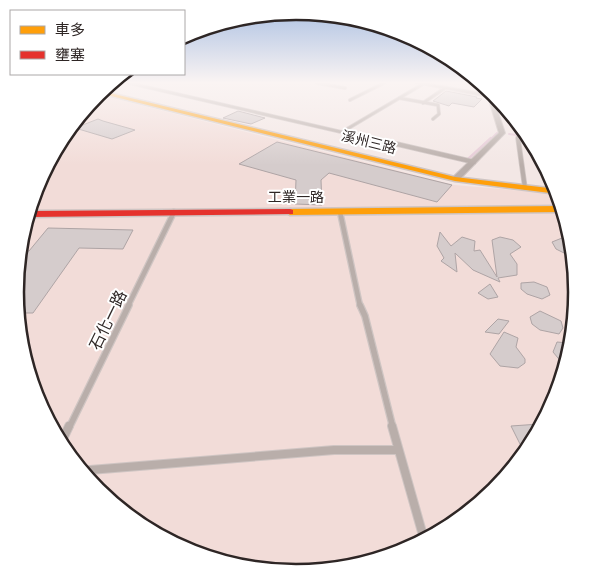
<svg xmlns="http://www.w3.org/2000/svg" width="593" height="585" font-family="Roboto,'Noto Sans TC',sans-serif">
	<rect width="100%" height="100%" fill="#f3e7e5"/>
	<path fill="#f2dcd8" d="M97,94L454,185L558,194L578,293L556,400L495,492L404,552L296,574L189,552L97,491L37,400L15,292L37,185Z"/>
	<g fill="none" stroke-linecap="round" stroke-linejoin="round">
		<path stroke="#e5cad6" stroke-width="2" d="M509,134L524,136
			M490,140L497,133"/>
		<path stroke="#e5cad6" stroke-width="2.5" d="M467,160L491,138"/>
	</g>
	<path fill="#d5cccc" stroke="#aea4a5" d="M446,91L477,97L476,98L482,99L474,107L452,103L449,106L433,101Z
		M238,111L265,118L251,124L223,118Z
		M98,119L103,121L135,130L112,139L75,128Z
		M277,142L452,185L437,202L329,173L321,180L322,205L295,204L296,180L239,164Z
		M48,228L133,230L123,249L79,248L33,313H19L15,292L24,251H29Z
		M440,232L451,246L462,237L475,241L474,251L480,250L497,277L492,240L500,237L513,240L521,247L510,254L517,264V275L498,278L500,282L473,270L455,253L457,272L441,261L444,258L437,246Z
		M567,236L570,256L556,249L552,242Z
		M534,282L547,287L550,295L542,299L527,294L521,289V283Z
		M490,284L498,297L488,299L478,293Z
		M540,311L561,321L563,328L559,334L540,330L532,324L530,317Z
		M498,319L509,321L499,334L485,332Z
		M504,332L518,338L516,347L525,359V363L518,368L500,366L490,354Z
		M557,342L568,343L563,364L553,352Z
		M540,424L533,436L523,450L511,426Z"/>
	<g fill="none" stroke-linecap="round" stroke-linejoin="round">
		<defs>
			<path id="lane-far4" d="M129,83L376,140
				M317,83L345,88
				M399,98L438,105L439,114L433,119
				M93,100L112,94
				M350,100L384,83
				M423,103L445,88
				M494,109L506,110
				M342,132L423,84
				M518,137V140"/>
			<path id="lane-far3" d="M371,138L474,162
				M518,138L525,188"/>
			<path id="lane-far2" d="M340,212L360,306
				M128,306L174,212"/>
			<path id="lane-far1" d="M360,305L365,316L393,428
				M69,428L129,305"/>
			<path id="lane" d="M392,426L424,539
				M63,439L69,426
				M88,477L90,470L334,450H398"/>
			<path id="street" d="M415,83H425L487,94L486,88L491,91L505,133L458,181L451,179L499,133L488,97Z"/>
			<path id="slow" d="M102,91L455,177L557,189L558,194L455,181L99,93Z
				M561,206V212L290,215L286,212L290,209Z"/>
			<path id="jam" d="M290,209L293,210V214L30,217L31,211Z"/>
		</defs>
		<use href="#lane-far4" stroke="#cfc5c3" stroke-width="4"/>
		<use href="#lane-far3" stroke="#cfc5c3" stroke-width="5.5"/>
		<use href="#lane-far2" stroke="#cfc5c3" stroke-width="7"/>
		<use href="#lane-far1" stroke="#cfc5c3" stroke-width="8"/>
		<use href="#lane" stroke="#cfc5c3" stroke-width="10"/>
		<use href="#street" stroke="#cfc5c3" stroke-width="2"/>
		<use href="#slow" stroke="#cfc5c3" stroke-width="3"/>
		<use href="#jam" stroke="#cfc5c3" stroke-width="3"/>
		<use href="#lane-far4" stroke="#b9aeaa" stroke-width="2.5"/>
		<use href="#lane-far3" stroke="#b9aeaa" stroke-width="4"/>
		<use href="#lane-far2" stroke="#b9aeaa" stroke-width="4.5"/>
		<use href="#lane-far1" stroke="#b9aeaa" stroke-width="5.5"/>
		<use href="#lane" stroke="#b9aeaa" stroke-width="8"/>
		<use href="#street" fill="#b9aeaa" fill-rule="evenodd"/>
		<use href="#slow" fill="#ff9f0a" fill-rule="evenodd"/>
		<use href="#jam" fill="#e5322d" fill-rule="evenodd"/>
	</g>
	<linearGradient id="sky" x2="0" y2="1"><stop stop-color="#a7bde1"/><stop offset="0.5" stop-color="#faf4f3"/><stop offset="1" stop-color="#faf4f3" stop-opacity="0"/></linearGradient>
	<rect width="593" height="165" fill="url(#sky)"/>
	<g text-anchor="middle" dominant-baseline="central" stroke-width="4" stroke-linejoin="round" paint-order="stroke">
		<g font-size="14" fill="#2e2625" stroke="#fff">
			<text transform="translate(369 142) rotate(14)">溪州三路</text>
			<text x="296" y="197">工業一路</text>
		</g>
		<g font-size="16" fill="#2e2625" stroke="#fff">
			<text transform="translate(108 320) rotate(-64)">石化一路</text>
		</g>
	</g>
	<path d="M0 0H593V585H0ZM24 292a272 272 0 1 1 544 0a272 272 0 1 1-544 0Z" fill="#fff" fill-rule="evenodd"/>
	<path fill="none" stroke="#2e2625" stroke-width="2.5" d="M24 292a272 272 0 1 1 544 0a272 272 0 1 1-544 0Z"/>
	<rect x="10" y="10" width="175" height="65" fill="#ffffff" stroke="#aba8a8"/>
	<rect x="20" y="26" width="25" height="8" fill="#ff9f0a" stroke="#aba8a8"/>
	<text x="55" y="35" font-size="15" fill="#2e2625">車多</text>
	<rect x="20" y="51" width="25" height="8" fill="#e5322d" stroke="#aba8a8"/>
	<text x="55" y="60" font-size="15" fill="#2e2625">壅塞</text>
</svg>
